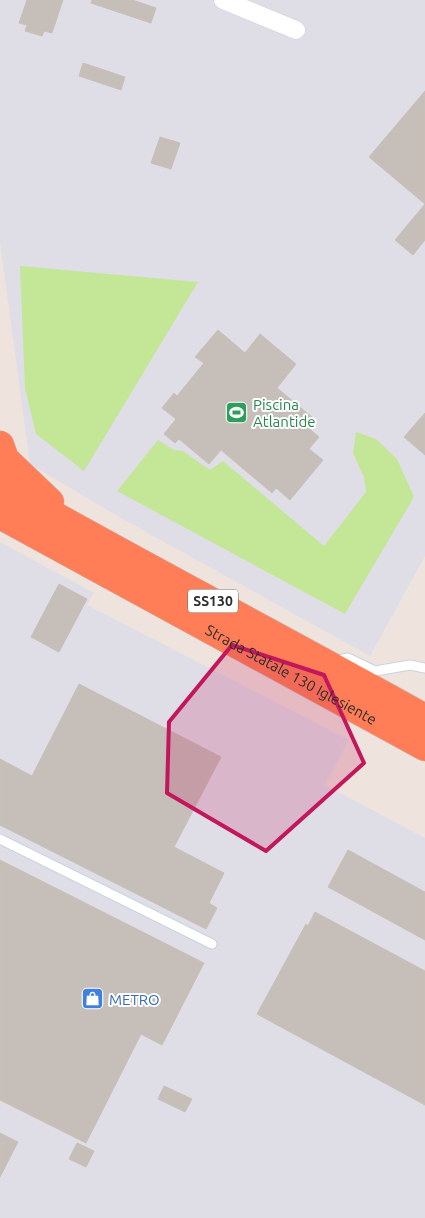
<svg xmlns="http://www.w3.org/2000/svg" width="425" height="1218" font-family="Ubuntu,sans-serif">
	<rect width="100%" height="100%" fill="#eee3dd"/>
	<path fill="#dfdee6" d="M0,0H425V556L370,656L121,518L30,464L0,242Z
		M0,542L94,593L87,605L349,740L325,785L425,838V1218H0Z"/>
	<path fill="#c3e797" d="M20,266L198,282L84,471L36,434L25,388Z
		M356,432L376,439L397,459L414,497L345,614L117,491L158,440L174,450L183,451L210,470L223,461L324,546L366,492L364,477L353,453Z"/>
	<path fill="#c6bfb9" stroke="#cabfb7" d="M27,0H63L52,33L44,31L42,36L25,31L27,25L19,23Z
		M92,0H132L156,8L151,23L91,3Z
		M83,63L125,77L121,90L79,76Z
		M425,91V204L369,157Z
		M160,137L180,143L171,169L151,163Z
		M425,204V240L413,255L395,240Z
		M218,330L245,353L260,334L296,364L277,388L313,418L306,426L319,437L309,449L323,460L290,500L276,488L272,493L221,450L209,464L179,439L175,443L164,434L176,419L162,408L174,393L177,396L204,363L195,357Z
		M425,413V455L404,437Z
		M59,584L87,599L59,652L31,637Z
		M79,684L221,757L174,847L224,873L209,903L217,908L206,929L0,825V759L32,776Z
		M348,850L425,892V940L328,887Z
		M0,860L204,963L162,1045L141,1034L86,1143L0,1100Z
		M315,912L425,971V1105L257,1014L306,924L308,926Z
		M164,1086L192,1099L185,1112L158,1099Z
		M0,1133L18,1142L0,1177Z
		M77,1143L94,1151L86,1167L69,1159Z"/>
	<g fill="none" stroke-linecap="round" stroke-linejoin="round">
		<defs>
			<path id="lane" d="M334,661L348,658L375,671L410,665L425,668
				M0,839L212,944"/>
			<path id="street" d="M223,0L296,30"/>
			<g id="highway">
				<path d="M0,445L5,459L50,502"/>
				<path d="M0,485C141,565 284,639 425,718"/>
				<path id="s1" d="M0,515L425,747"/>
			</g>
		</defs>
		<use href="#lane" stroke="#cbd3de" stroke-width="11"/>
		<use href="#street" stroke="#cbd3de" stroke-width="19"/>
		<use href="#highway" stroke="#c4c4c4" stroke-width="29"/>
		<use href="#lane" stroke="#fff" stroke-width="9"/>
		<use href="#street" stroke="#fff" stroke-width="18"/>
		<use href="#highway" stroke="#ff7e57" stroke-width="28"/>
	</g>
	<path fill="#c2185b" fill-opacity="0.2" stroke="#c2185b" stroke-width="4" stroke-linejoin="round" d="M232,645L324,675L364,763L266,851L167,793L169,722Z"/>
	<defs>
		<symbol id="stadium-square" viewBox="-11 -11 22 22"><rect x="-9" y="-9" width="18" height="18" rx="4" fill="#2e9e5b" stroke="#fff"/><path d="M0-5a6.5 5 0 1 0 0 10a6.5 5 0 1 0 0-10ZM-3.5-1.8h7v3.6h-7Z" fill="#fff"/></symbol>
		<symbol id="shop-square" viewBox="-11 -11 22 22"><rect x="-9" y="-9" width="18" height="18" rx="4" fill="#3f7fe0" stroke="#fff"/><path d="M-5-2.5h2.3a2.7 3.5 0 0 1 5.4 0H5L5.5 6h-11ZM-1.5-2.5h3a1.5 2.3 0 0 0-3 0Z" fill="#fff"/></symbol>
	</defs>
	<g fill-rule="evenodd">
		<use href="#stadium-square" x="224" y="400" width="25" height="25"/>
		<use href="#shop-square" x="80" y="986" width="25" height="25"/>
	</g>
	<g text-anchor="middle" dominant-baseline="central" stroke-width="4" stroke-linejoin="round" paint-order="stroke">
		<rect fill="#fff" stroke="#6b6b6b" stroke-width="1" x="188" y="589.5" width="50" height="23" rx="4"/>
		<g font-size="14" font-weight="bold" fill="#2c2c2c">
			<text x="213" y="601">SS130</text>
		</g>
		<g font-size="15" fill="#27864d" stroke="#fff" text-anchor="start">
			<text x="253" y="404">Piscina<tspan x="253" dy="17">Atlantide</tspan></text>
		</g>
		<g font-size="15" fill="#2c2c2c" stroke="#fff">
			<text stroke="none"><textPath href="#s1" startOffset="332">Strada Statale 130 Iglesiente</textPath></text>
		</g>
		<g font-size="15" fill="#366cbe" stroke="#fff" text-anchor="start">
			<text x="109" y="999">METRO</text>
		</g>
	</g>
</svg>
